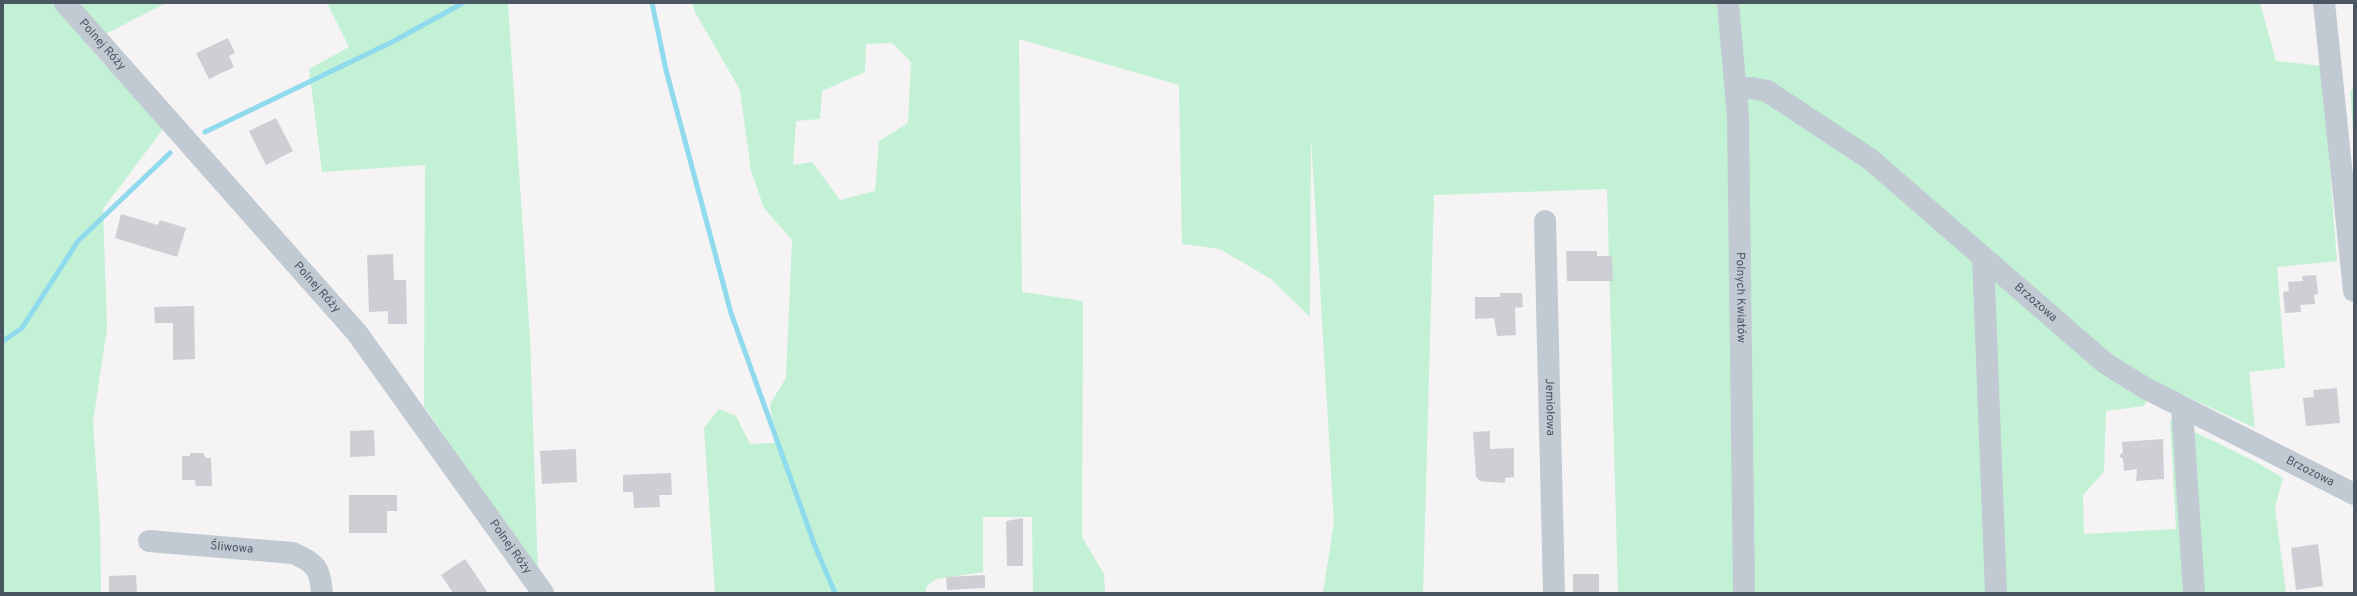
<svg xmlns="http://www.w3.org/2000/svg" width="2357" height="596" font-family="Overpass,sans-serif">
	<rect width="100%" height="100%" fill="#f5f3f3"/>
	<path fill="#c3f1d5" fill-rule="evenodd" d="M3,3H166L86,44L163,129L103,209L107,329L93,421L100,523L101,593H3Z
		M327,3H508L530,337L538,572L424,406L425,165L322,172L309,69L349,47Z
		M692,3H2260L2276,61L2322,66L2337,261L2277,267L2285,368L2249,372L2255,428L2157,383L2144,406L2106,411L2104,472L2083,495L2084,534L2176,529L2170,420L2256,462L2283,478L2275,507L2286,593H1618L1607,189L1434,195L1423,593H1323L1334,522L1311,136L1310,317L1271,279L1220,249L1182,244L1179,85L1019,39L1022,292L1083,301L1082,537L1104,574L1105,593H1033L1032,517H983V572L936,579L926,587V593H715L704,428L719,409L736,416L750,444L775,443L770,404L786,378L792,240L764,208L751,171L740,90L695,12ZM892,43L911,62L908,123L879,141L875,191L840,200L812,162L793,165L796,121L820,119L822,91L865,72L866,44Z
		M2354,88V141L2350,91Z"/>
	<g fill="none" stroke-linecap="round" stroke-linejoin="round">
		<path stroke="#90daee" stroke-width="5" d="M652,3L666,70L731,313L815,546L835,593
			M205,132L394,41L463,3
			M3,341L22,328L78,241L170,153"/>
	</g>
	<path fill="#cdcfd5" d="M228,38L235,53L229,56L234,67L209,79L196,53Z
		M276,118L293,151L266,165L249,131Z
		M121,214L158,225L160,220L186,228L177,257L115,238Z
		M1566,251H1597V256H1612L1613,281H1567Z
		M393,254L394,280H406L407,324H388V311L369,312L367,255Z
		M2316,275L2318,294L2314,295L2315,304L2300,305L2301,312L2285,313L2283,292L2289,291L2288,282L2303,281L2302,276Z
		M1500,293H1522L1523,307L1515,308L1516,335L1497,336L1494,318L1475,319V297H1500Z
		M194,306L195,359L173,360V323H155L154,307Z
		M2337,388L2340,423L2306,426L2303,398L2314,397L2313,390Z
		M374,430L375,456L350,457V431Z
		M1490,431V449L1514,448V477L1505,478V483L1480,481L1476,477L1473,432Z
		M2163,439L2164,479L2136,481L2137,469L2124,471L2123,459L2119,456L2123,452L2122,442Z
		M576,449L577,482L542,484L540,451Z
		M190,453H203L206,458H211L212,486H196L195,480H182V456H190Z
		M671,473L672,495H659L660,507L634,508L633,492H623V475Z
		M349,495H397V511H387V533H349Z
		M1023,518V566H1007L1006,521Z
		M2318,544L2323,586L2296,590L2291,548Z
		M465,559L488,593H453L441,575Z
		M1573,574H1599V593H1573Z
		M136,575L137,592H109V576Z
		M985,575V588L947,590L946,577Z"/>
	<g fill="none" stroke-linecap="round" stroke-linejoin="round">
		<g stroke="#c1cad2" stroke-width="22">
			<path id="s1" d="M65,3L357,333L543,593"/>
			<path id="s2" d="M1728,3L1738,117L1744,593"/>
			<path d="M2324,3L2354,291"/>
			<path id="s3" d="M1737,89L1752,88L1767,91L1870,159L2105,363L2145,388L2354,494"/>
			<path id="s4" d="M1545,221L1554,593"/>
			<path d="M1983,257L1996,593"/>
			<path d="M2182,407L2194,593"/>
			<path id="s5" d="M149,541L293,553C316,563 320,568 322,593"/>
		</g>
	</g>
	<g text-anchor="middle" dominant-baseline="central" stroke-width="3" stroke-linejoin="round" paint-order="stroke">
		<g font-size="12" fill="#4a5661" stroke="#fff">
			<text stroke="none"><textPath href="#s1" startOffset="56">Polnej Róży</textPath></text>
			<text stroke="none"><textPath href="#s1" startOffset="380">Polnej Róży</textPath></text>
			<text stroke="none"><textPath href="#s2" startOffset="295">Polnych Kwiatów</textPath></text>
			<text stroke="none"><textPath href="#s3" startOffset="373">Brzozowa</textPath></text>
			<text stroke="none"><textPath href="#s4" startOffset="186">Jemiołowa</textPath></text>
			<text stroke="none"><textPath href="#s3" startOffset="697">Brzozowa</textPath></text>
			<text stroke="none"><textPath href="#s1" startOffset="704">Polnej Róży</textPath></text>
			<text stroke="none"><textPath href="#s5" startOffset="83">Śliwowa</textPath></text>
		</g>
	</g>
	<rect width="2357" height="596" fill="none" stroke="#4a5661" stroke-width="8"/>
</svg>
